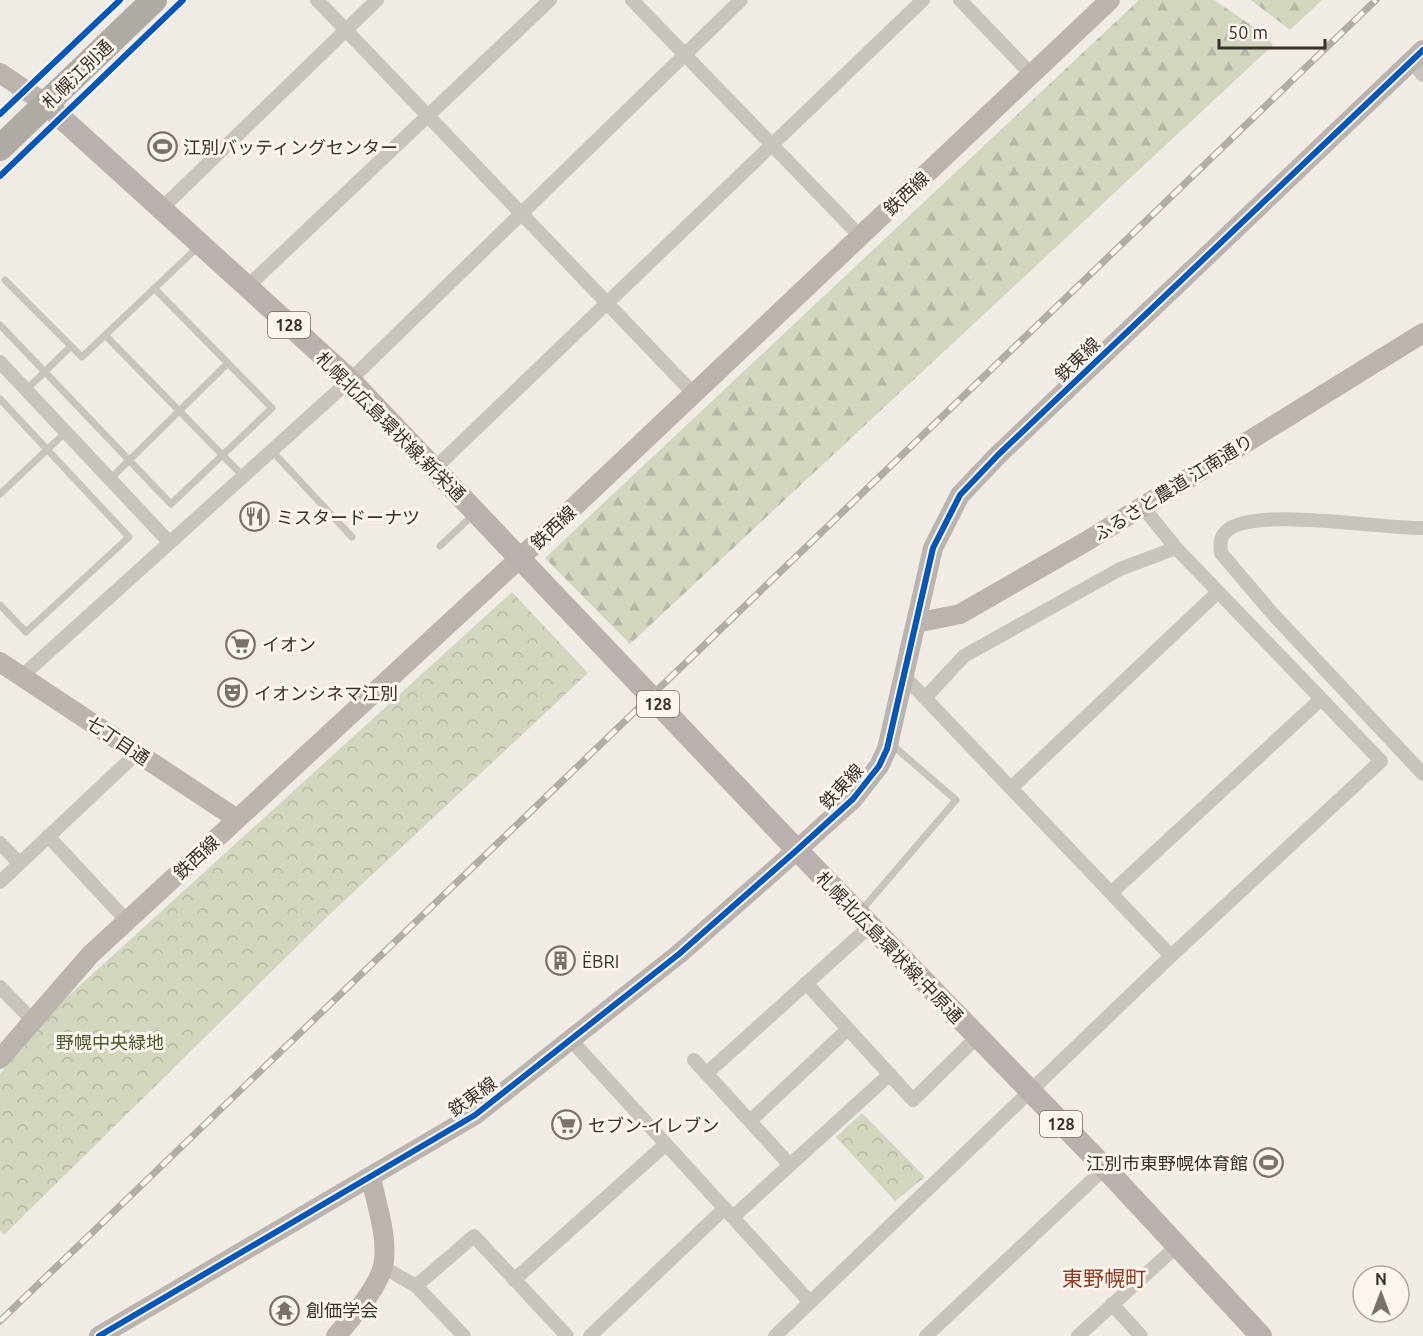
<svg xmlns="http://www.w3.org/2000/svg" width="1423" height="1336" font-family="Ubuntu,'Noto Sans JP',sans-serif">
	<defs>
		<pattern id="forest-firs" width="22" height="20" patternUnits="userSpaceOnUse" patternTransform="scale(1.5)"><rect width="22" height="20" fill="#d1d6bf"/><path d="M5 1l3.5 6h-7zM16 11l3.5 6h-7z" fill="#b4b8a4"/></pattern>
		<pattern id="park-crowns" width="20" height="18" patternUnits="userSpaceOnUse" patternTransform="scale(1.5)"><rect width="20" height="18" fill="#d1d6bf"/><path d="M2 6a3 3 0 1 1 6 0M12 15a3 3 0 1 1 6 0" fill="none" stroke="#b4b8a4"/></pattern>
	</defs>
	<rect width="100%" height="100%" fill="#f0ebe5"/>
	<path fill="url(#forest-firs)" d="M1139,0H1214L1261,32L1273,45L630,644L545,558Z
		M1251,0H1322L1290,30Z"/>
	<path fill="url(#park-crowns)" d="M512,592L588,673L329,915L4,1235L0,1230V1074L65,999Z
		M862,1113L925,1177L895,1201L836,1137Z"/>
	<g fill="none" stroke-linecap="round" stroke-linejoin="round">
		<path stroke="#c9c3be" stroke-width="7" d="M5,280L82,357L199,246
			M0,325L171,504L272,408L154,288
			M105,335L243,476
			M26,390L71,346
			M0,399L129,537L26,632L0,605
			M272,451L352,537
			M110,479L228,363
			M0,494L66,432
			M440,546L473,515
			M860,912L956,800L890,743"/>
		<path stroke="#c9c3be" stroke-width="14" d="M317,0L694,394
			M632,0L860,236
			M960,0L1031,74
			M1411,61L1423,75
			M161,209L377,0
			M247,287L550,0
			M0,362L170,543
			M434,469L923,0
			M1423,528C1381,529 1260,507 1229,529C1220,535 1220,543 1221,553L1271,612L1423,774
			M22,676L350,380L741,0
			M904,676L1171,956
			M925,698L964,656L1120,569L1176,548
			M1011,788L1218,592
			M48,836L127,921
			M0,843L19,863
			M0,882L137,753
			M1111,893L1321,699
			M806,983L913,1100L977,1037
			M0,987L33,1021
			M571,1040L810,1302
			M694,1060L790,1165
			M707,1073L870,926
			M750,1121L848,1029
			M733,1217L890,1074
			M383,1267L416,1286L464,1336
			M514,1280L666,1144
			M416,1286L474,1236L567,1336
			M1112,1304L1141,1336
			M590,1336L725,1208
			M775,1336L1171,956L1381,761L1176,548L1142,506
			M926,1336L1105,1168
			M1078,1336L1176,1247"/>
		<path stroke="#bab3ae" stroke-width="20" d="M0,73L46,104
			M916,623L960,614L1087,541L1423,333
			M0,662L237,819
			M0,1059L90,955L520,558L1110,0
			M99,1336L475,1115L679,954L797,850L853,799L879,766L887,749L933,548L960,495L998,455L1423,50
			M336,1336C351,1319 378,1288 383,1266C389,1239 376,1204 371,1177"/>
		<path stroke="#b8b1ad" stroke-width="22" d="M46,104L350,380L797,850L1105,1168L1261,1336"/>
		<path stroke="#afaaa4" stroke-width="26" d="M0,148L154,0"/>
		<defs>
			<path id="rail" d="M0,1321L1376,0"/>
		</defs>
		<use href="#rail" stroke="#b1aca8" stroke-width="7"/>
		<use href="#rail" stroke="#fbf5ee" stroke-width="4.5" stroke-dasharray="14" stroke-linecap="butt"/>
		<defs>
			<path id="cycleway" d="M0,114L120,0
				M0,176L183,0
				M99,1336L475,1115L679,954L797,850L853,799L879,766L887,749L933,548L960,495L998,455L1423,50"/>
		</defs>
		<use href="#cycleway" stroke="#fbf5ee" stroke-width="10"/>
		<use href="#cycleway" stroke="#0057b8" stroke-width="6"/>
	</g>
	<defs>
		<symbol id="stadium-ring" viewBox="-11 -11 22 22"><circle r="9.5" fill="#fbf5ee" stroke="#7a716c" stroke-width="1.5"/><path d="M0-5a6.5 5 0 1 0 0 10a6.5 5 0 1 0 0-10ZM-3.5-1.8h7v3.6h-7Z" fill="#7a716c"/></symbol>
		<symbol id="restaurant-ring" viewBox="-11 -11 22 22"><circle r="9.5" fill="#fbf5ee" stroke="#7a716c" stroke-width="1.5"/><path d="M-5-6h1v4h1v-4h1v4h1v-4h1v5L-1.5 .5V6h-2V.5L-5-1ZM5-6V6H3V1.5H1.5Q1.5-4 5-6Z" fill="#7a716c"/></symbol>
		<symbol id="supermarket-ring" viewBox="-11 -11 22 22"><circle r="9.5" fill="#fbf5ee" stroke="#7a716c" stroke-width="1.5"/><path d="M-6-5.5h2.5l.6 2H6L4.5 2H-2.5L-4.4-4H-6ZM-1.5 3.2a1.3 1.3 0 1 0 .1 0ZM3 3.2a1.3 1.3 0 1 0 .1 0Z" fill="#7a716c"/></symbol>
		<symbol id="theatre-ring" viewBox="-11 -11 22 22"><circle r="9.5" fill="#fbf5ee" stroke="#7a716c" stroke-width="1.5"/><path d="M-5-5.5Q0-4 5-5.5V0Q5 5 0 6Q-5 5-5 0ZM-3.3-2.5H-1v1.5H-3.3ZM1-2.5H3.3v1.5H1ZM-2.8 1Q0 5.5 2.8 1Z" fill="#7a716c"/></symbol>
		<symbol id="building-ring" viewBox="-11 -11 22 22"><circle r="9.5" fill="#fbf5ee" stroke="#7a716c" stroke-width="1.5"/><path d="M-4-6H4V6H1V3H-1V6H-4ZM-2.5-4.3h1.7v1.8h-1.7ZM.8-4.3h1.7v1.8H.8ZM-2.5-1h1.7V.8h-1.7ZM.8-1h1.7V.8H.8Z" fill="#7a716c"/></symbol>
		<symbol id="temple-ring" viewBox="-11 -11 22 22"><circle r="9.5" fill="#fbf5ee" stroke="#7a716c" stroke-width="1.5"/><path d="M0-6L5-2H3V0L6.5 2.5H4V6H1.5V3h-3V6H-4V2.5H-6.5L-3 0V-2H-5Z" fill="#7a716c"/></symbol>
	</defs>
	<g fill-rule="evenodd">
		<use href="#stadium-ring" x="146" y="130" width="33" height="33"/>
		<use href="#restaurant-ring" x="238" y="500" width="33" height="33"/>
		<use href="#supermarket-ring" x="224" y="628" width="33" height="33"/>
		<use href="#theatre-ring" x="216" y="676" width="33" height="33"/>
		<use href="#building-ring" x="544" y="944" width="33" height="33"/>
		<use href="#supermarket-ring" x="550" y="1108" width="33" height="33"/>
		<use href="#stadium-ring" x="1252" y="1146" width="33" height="33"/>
		<use href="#temple-ring" x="268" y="1294" width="33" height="33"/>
	</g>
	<g text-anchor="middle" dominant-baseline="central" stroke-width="6" stroke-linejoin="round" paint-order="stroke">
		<g fill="#fbf5ee" stroke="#756b66" stroke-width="1.5">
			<rect x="268" y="312" width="42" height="26" rx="4.5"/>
			<rect x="637" y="691" width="42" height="26" rx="4.5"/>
			<rect x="1040" y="1111" width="42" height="26" rx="4.5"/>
		</g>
		<g font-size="16" font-weight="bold" fill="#3b302b">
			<text x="289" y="325">128</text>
			<text x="658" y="704">128</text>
			<text x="1061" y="1124">128</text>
		</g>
		<g font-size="18" fill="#3b302b" stroke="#fbf5ee">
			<text transform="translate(77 74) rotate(-44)">札幌江別通</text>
			<text transform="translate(906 193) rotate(-43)">鉄西線</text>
			<text transform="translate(1077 359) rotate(-44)">鉄東線</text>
			<text transform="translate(391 426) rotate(45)">札幌北広島環状線;新栄通</text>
			<text transform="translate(1173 487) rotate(-32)">ふるさと農道 江南通り</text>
			<text transform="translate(553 527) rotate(-43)">鉄西線</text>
			<text transform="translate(118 740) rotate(34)">七丁目通</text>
			<text transform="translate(841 786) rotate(-47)">鉄東線</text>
			<text transform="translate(196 857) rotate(-43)">鉄西線</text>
			<text transform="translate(890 947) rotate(46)">札幌北広島環状線;中原通</text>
			<text transform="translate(472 1096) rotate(-35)">鉄東線</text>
		</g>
		<g font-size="18" fill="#3b302b" stroke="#fbf5ee" text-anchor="start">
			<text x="183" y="147">江別バッティングセンター</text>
			<text x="276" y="517">ミスタードーナツ</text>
			<text x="262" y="644">イオン</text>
			<text x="254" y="693">イオンシネマ江別</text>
			<text x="582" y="961">ËBRI</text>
			<text x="588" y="1125">セブン-イレブン</text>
			<text x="1248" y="1163" text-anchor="end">江別市東野幌体育館</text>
			<text x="306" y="1310">創価学会</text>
		</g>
		<g font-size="18" fill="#4a5a2e" stroke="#fbf5ee">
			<text x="110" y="1042">野幌中央緑地</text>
		</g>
		<g font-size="21" fill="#8c3b22" stroke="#fbf5ee">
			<text x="1104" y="1278">東野幌町</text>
		</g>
	</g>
	<g transform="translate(1381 1294)"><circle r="28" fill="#fbf5ee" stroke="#aea6a0" stroke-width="1.5"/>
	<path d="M0-4.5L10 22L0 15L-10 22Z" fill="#7a716c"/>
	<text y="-9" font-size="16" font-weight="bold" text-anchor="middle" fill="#3b302b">N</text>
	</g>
	<path d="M1219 39v9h106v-9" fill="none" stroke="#3b302b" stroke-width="3"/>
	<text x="1228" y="39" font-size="18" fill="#3b302b" stroke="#fbf5ee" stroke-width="4.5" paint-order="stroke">50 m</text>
</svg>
